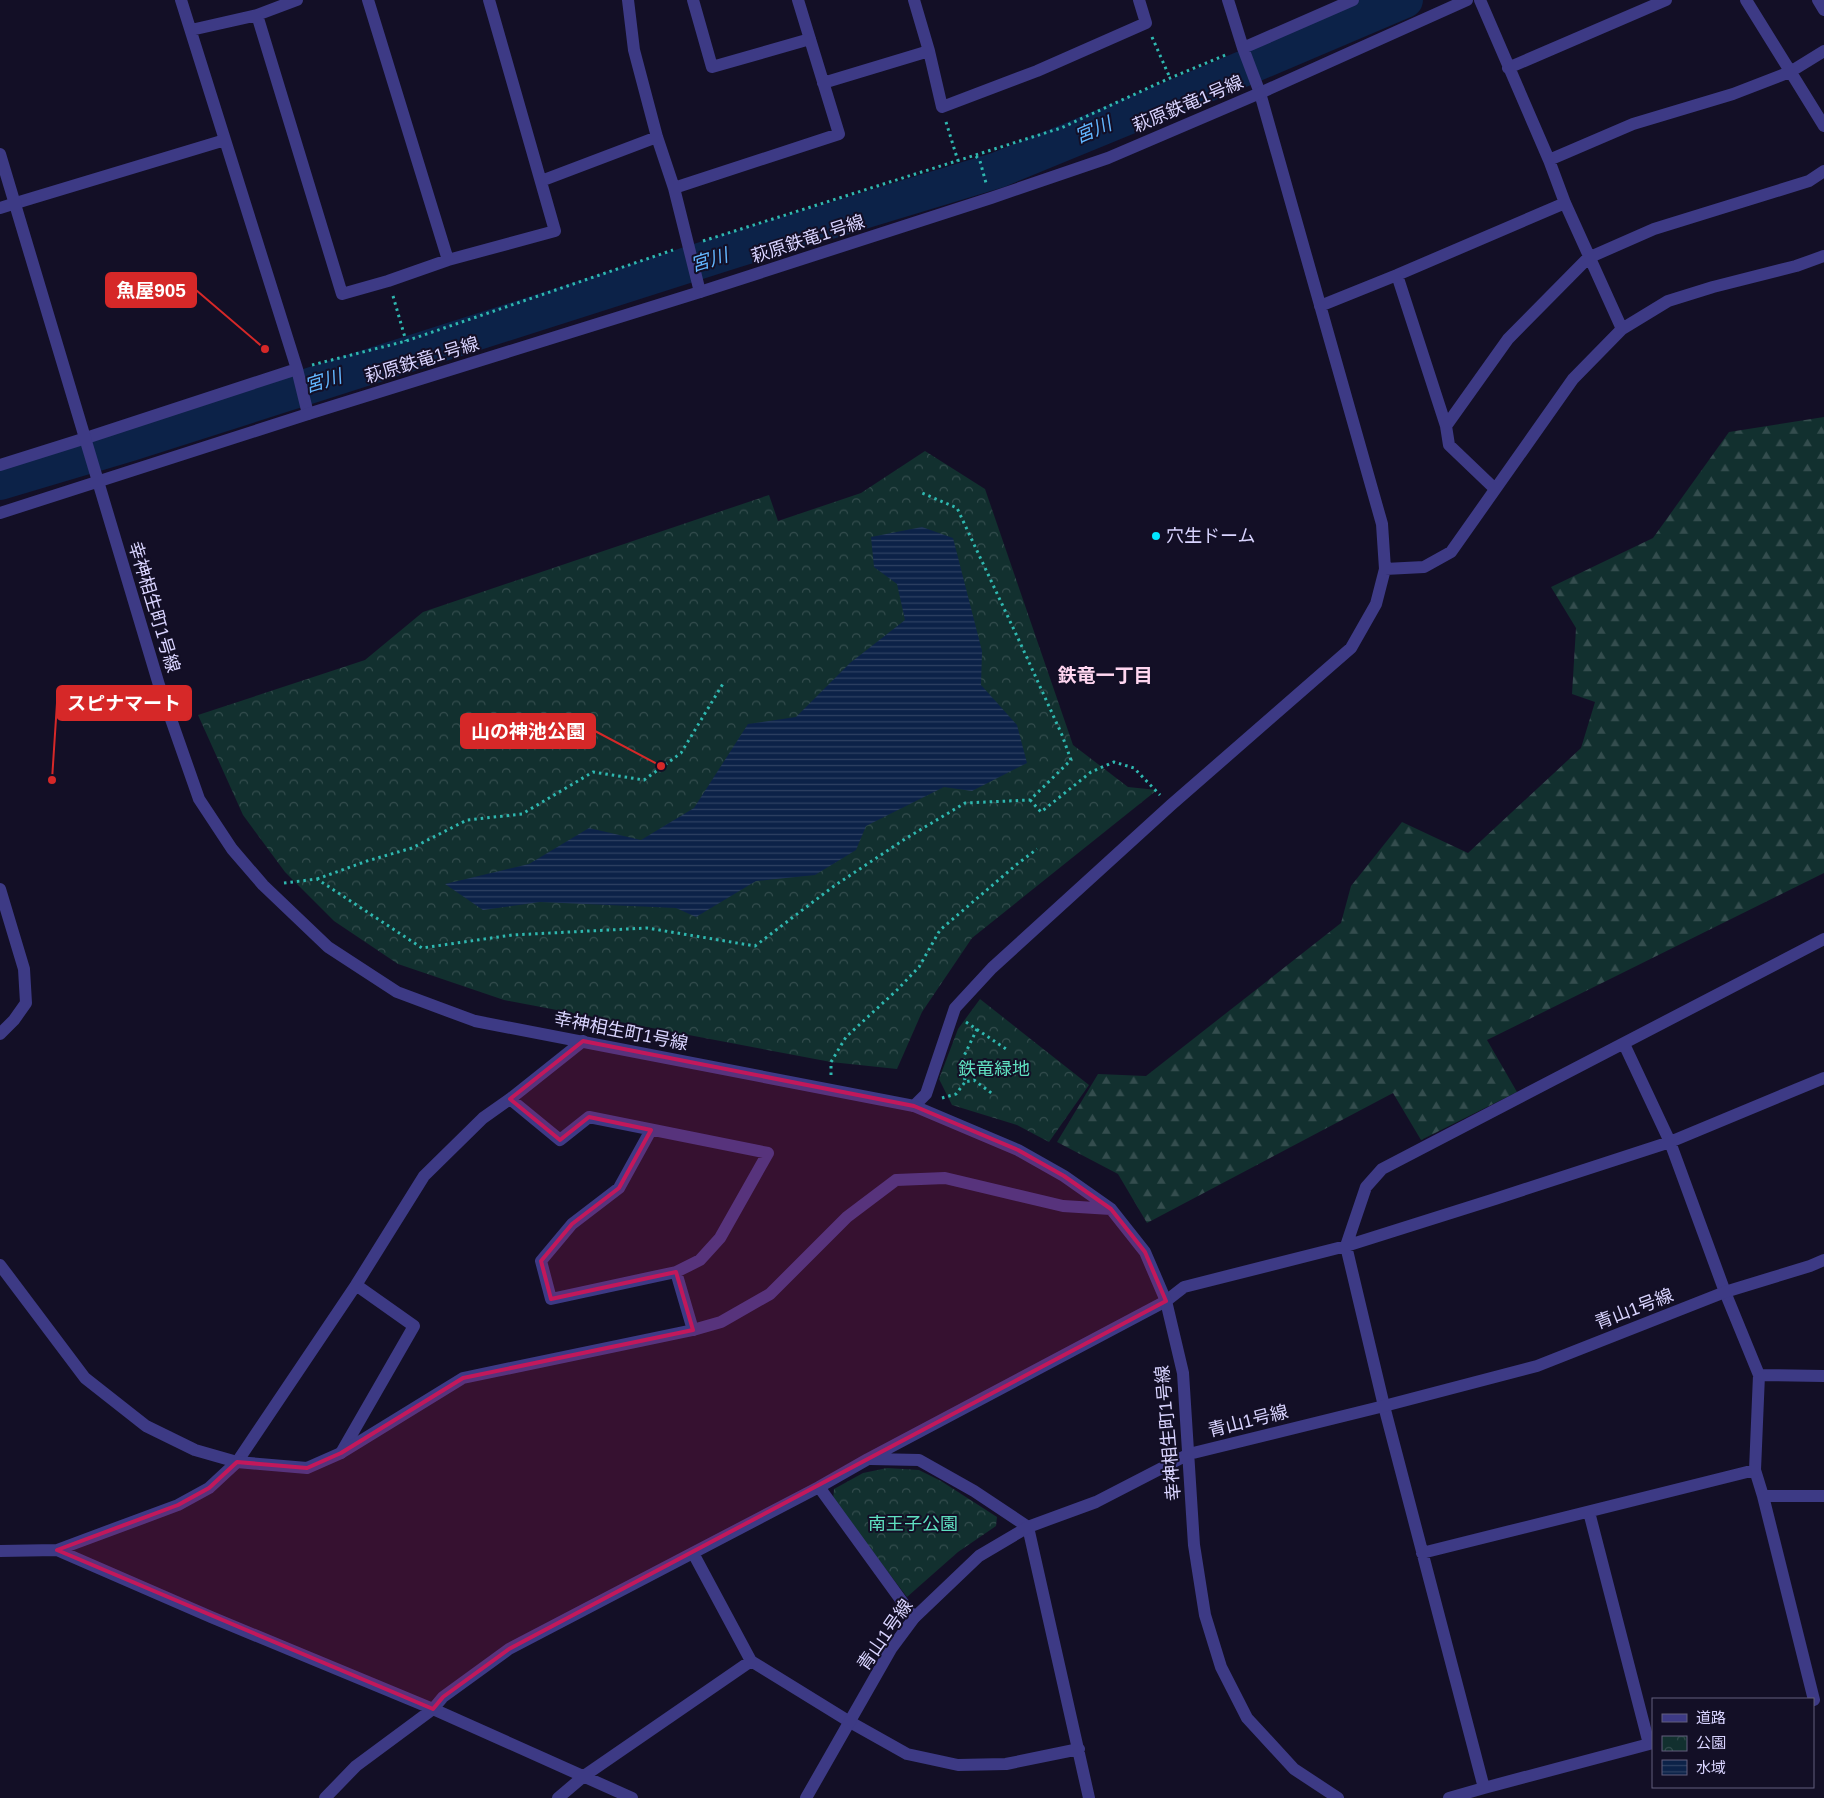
<svg xmlns="http://www.w3.org/2000/svg" width="1824" height="1798" font-family="Helvetica,'Noto Sans JP',sans-serif">
	<defs>
		<pattern id="forest-firs" width="22" height="20" patternUnits="userSpaceOnUse" patternTransform="scale(1.25)"><rect width="22" height="20" fill="#12302f"/><path d="M5 1l3.5 6h-7zM16 11l3.5 6h-7z" fill="#344d4e"/></pattern>
		<pattern id="park-crowns" width="20" height="18" patternUnits="userSpaceOnUse" patternTransform="scale(1.25)"><rect width="20" height="18" fill="#12302f"/><path d="M2 6a3 3 0 1 1 6 0M12 15a3 3 0 1 1 6 0" fill="none" stroke="#344d4e"/></pattern>
		<pattern id="water-rules" width="6" height="5" patternUnits="userSpaceOnUse" patternTransform="scale(1.25)"><rect width="6" height="5" fill="#0c2248"/><path d="M0 2.5h6" fill="none" stroke="#2f4163"/></pattern>
	</defs>
	<rect width="100%" height="100%" fill="#130f26"/>
	<path fill="url(#forest-firs)" d="M1824,417V873L1487,1040L1517,1092L1421,1140L1393,1093L1147,1223L1118,1174L1057,1142L1098,1074L1146,1076L1341,923L1351,886L1402,822L1468,853L1581,748L1595,702L1572,694L1576,628L1551,587L1653,538L1729,432Z"/>
	<path fill="url(#park-crowns)" d="M925,451L985,489L1073,745L1128,787L1157,790L972,938L922,1012L897,1069L831,1062L504,1000L398,964L334,921L285,872L243,815L198,715L365,660L423,612L769,495L778,521L861,493Z
		M980,999L1089,1085L1049,1142L1017,1125L952,1105L939,1079L958,1029Z
		M887,1468L919,1470L941,1481L997,1517L996,1526L958,1552L907,1597L833,1500L834,1489L863,1473Z"/>
	<path fill="url(#water-rules)" d="M922,527L953,538L982,651L981,685L1017,725L1027,763L972,791L944,787L866,826L856,850L815,875L756,881L696,917L676,908L540,902L483,910L445,884L529,864L589,828L641,840L694,808L748,724L796,717L850,663L905,620L897,584L874,567L871,537Z"/>
	<g fill="none" stroke-linecap="round" stroke-linejoin="round">
		<path stroke="#0c2248" stroke-width="36" d="M0,482L131,443L731,251L998,170L1212,82L1405,0"/>
		<path stroke="#2fb8b0" stroke-width="3" stroke-dasharray="2.5 4" stroke-linecap="butt" d="M1152,37L1170,78
			M946,122L958,161
			M976,156L980,161L986,183
			M703,241L1061,128L1170,78L1228,54
			M393,296L406,341
			M312,365L406,341L673,250
			M1030,800L1041,812L1091,772L1114,762L1134,768L1160,795
			M317,879L367,861L412,848L467,820L522,814L593,772L644,780L681,753L724,682
			M284,883L317,879L422,948L512,935L647,928L755,946L834,886L905,839L965,803L1030,800L1071,760L1062,735L1023,649L957,508L922,493
			M966,1022L1009,1051
			M977,1029L963,1058L965,1082L974,1080L994,1095
			M831,1075V1062L846,1037L897,990L919,967L940,930L1016,865L1037,849
			M942,1098L956,1094L965,1082"/>
		<path stroke="#3d3a85" stroke-width="12" d="M181,0L297,369L308,414
			M368,0L448,260
			M628,0L634,50L657,137L674,188L700,292
			M693,0L712,67L810,39
			M914,0L929,51L942,107L1037,71L1146,23L1139,0
			M1480,0L1549,160L1565,203L1622,329
			M1746,0L1824,126
			M1818,0L1824,10
			M257,15L342,294L388,281L448,260L555,231L489,0
			M191,30L257,15L297,0
			M1243,48L1353,0
			M1508,68L1666,0
			M823,83L929,51
			M1549,160L1633,124L1733,94L1790,72L1824,51
			M541,181L657,137
			M674,188L839,134L798,0
			M16,203L225,140
			M1397,275L1446,426L1508,339L1588,258L1654,229L1809,181L1824,171
			M1320,306L1397,275L1565,203
			M1446,426L1449,445L1495,489
			M0,465L86,438L297,369
			M1385,569L1424,567L1451,552L1573,379L1622,329L1668,301L1713,287L1796,266L1824,256
			M1624,1044L1670,1142L1725,1292L1759,1375L1755,1470L1763,1496L1814,1700
			M510,1099L560,1140L589,1117L768,1153L720,1238L700,1260L676,1272L551,1299L541,1261L572,1224L619,1188L651,1130
			M914,1106L926,1094L955,1008L992,968L1171,805L1351,648L1376,604L1385,569L1382,524L1260,93L1243,48L1228,0
			M676,1272L693,1330
			M1759,1375L1824,1376
			M341,1453L414,1326L356,1285
			M871,1459L919,1460L974,1491L1028,1527L1089,1798
			M819,1487L914,1618
			M1763,1496H1824
			M1589,1512L1649,1744
			M57,1550L211,1617L433,1709L632,1798
			M0,1551L57,1550L178,1505L209,1488L237,1462L356,1285L424,1176L483,1118L510,1099L583,1041
			M693,1553L751,1661L850,1722L907,1754L958,1765L1006,1764L1079,1749
			M1422,1553L1755,1470
			M1484,1788L1653,1743
			M325,1798L356,1766L433,1709L443,1697L509,1649L819,1487L868,1459L1166,1301L1184,1287L1346,1246L1495,1199L1670,1142L1824,1078
			M558,1798L584,1776L751,1661
			M1449,1798L1484,1788L1384,1406L1346,1246L1366,1187L1382,1169L1824,939"/>
		<path stroke="#3d3a85" stroke-width="12" d="M0,154L159,685L199,799L232,849L263,885L328,947L397,992L475,1021L914,1106L1018,1150L1064,1176L1111,1209L1145,1252L1166,1301L1183,1373L1194,1545L1205,1615L1221,1667L1247,1718L1294,1769L1338,1798
			M0,208L16,203
			M0,513L308,414L700,292L991,198L1108,158L1260,93L1467,0
			M0,889L24,969L26,1003L14,1020L0,1034
			M0,1265L85,1378L146,1426L195,1450L237,1462L307,1468L341,1453L463,1378L693,1330L721,1322L770,1294L847,1217L896,1180L945,1178L1063,1206L1111,1209
			M806,1798L891,1649L914,1618L979,1556L1028,1527L1096,1502L1189,1454L1384,1406L1537,1366L1725,1292L1810,1266L1824,1260"/>
	</g>
	<path fill="#c2185b" fill-opacity="0.2" stroke="#c2185b" stroke-width="4" stroke-linejoin="round" d="M583,1041L914,1106L1018,1150L1064,1176L1111,1209L1145,1252L1166,1301L509,1649L443,1697L433,1709L57,1550L178,1505L209,1488L237,1462L307,1468L341,1453L463,1378L693,1330L676,1272L551,1299L541,1261L572,1224L619,1188L651,1130L589,1117L560,1140L510,1099Z"/>
	<circle fill="#00e5ff" stroke="#130f26" stroke-width="2" cx="1156" cy="536" r="5"/>
	<g text-anchor="middle" dominant-baseline="central" stroke-width="4" stroke-linejoin="round" paint-order="stroke">
		<g font-size="18" fill="#d9d4ff" stroke="#130f26">
			<text transform="translate(1188 104) rotate(-23)">萩原鉄竜1号線</text>
			<text transform="translate(808 239) rotate(-18)">萩原鉄竜1号線</text>
			<text transform="translate(422 360) rotate(-17)">萩原鉄竜1号線</text>
			<text transform="translate(154 607) rotate(73)">幸神相生町1号線</text>
			<text transform="translate(621 1031) rotate(11)">幸神相生町1号線</text>
			<text transform="translate(1634 1309) rotate(-21)">青山1号線</text>
			<text transform="translate(1248 1421) rotate(-14)">青山1号線</text>
			<text transform="translate(1168 1433) rotate(-95)">幸神相生町1号線</text>
			<text transform="translate(885 1635) rotate(-55)">青山1号線</text>
		</g>
		<g font-size="18" fill="#d9d4ff" stroke="#130f26" text-anchor="start">
			<text x="1166" y="536">穴生ドーム</text>
		</g>
		<g font-size="18" fill="#5fe0c0" stroke="#130f26">
			<text x="994" y="1069">鉄竜緑地</text>
			<text x="913" y="1524">南王子公園</text>
		</g>
		<g font-size="19" font-style="italic" fill="#62b6ff" stroke="#130f26">
			<text transform="translate(1093 130) rotate(-23)">宮川</text>
			<text transform="translate(709 260) rotate(-17)">宮川</text>
			<text transform="translate(323 381) rotate(-17)">宮川</text>
		</g>
		<g font-size="19" font-weight="bold" fill="#ffd6f0" stroke="#130f26">
			<text x="1105" y="675">鉄竜一丁目</text>
		</g>
	</g>
	<path fill="none" stroke="#d62828" stroke-width="2" d="M265 349L196 290M52 780L57 703M661 766L595 731"/>
	<g fill="#d62828" stroke="#130f26" stroke-width="2">
		<circle cx="265" cy="349" r="5"/>
		<circle cx="52" cy="780" r="5"/>
		<circle cx="661" cy="766" r="5"/>
	</g>
	<g fill="#d62828" stroke="#d62828" stroke-width="2">
		<rect x="106" y="273" width="90" height="34" rx="5"/>
		<rect x="57" y="686" width="134" height="34" rx="5"/>
		<rect x="461" y="714" width="134" height="34" rx="5"/>
	</g>
	<g font-size="19" text-anchor="middle" font-weight="bold" fill="#fff">
		<text x="151" y="297">魚屋905</text>
		<text x="124" y="710">スピナマート</text>
		<text x="528" y="738">山の神池公園</text>
	</g>
	<rect x="1652" y="1698" width="162" height="90" fill="#130f26" stroke="#625e7d"/>
	<rect x="1662" y="1714" width="25" height="8" fill="#3d3a85" stroke="#625e7d"/>
	<text x="1696" y="1723" font-size="15" fill="#d9d4ff">道路</text>
	<rect x="1662" y="1736" width="25" height="15" fill="url(#park-crowns)" stroke="#625e7d"/>
	<text x="1696" y="1748" font-size="15" fill="#d9d4ff">公園</text>
	<rect x="1662" y="1760" width="25" height="15" fill="url(#water-rules)" stroke="#625e7d"/>
	<text x="1696" y="1773" font-size="15" fill="#d9d4ff">水域</text>
</svg>
